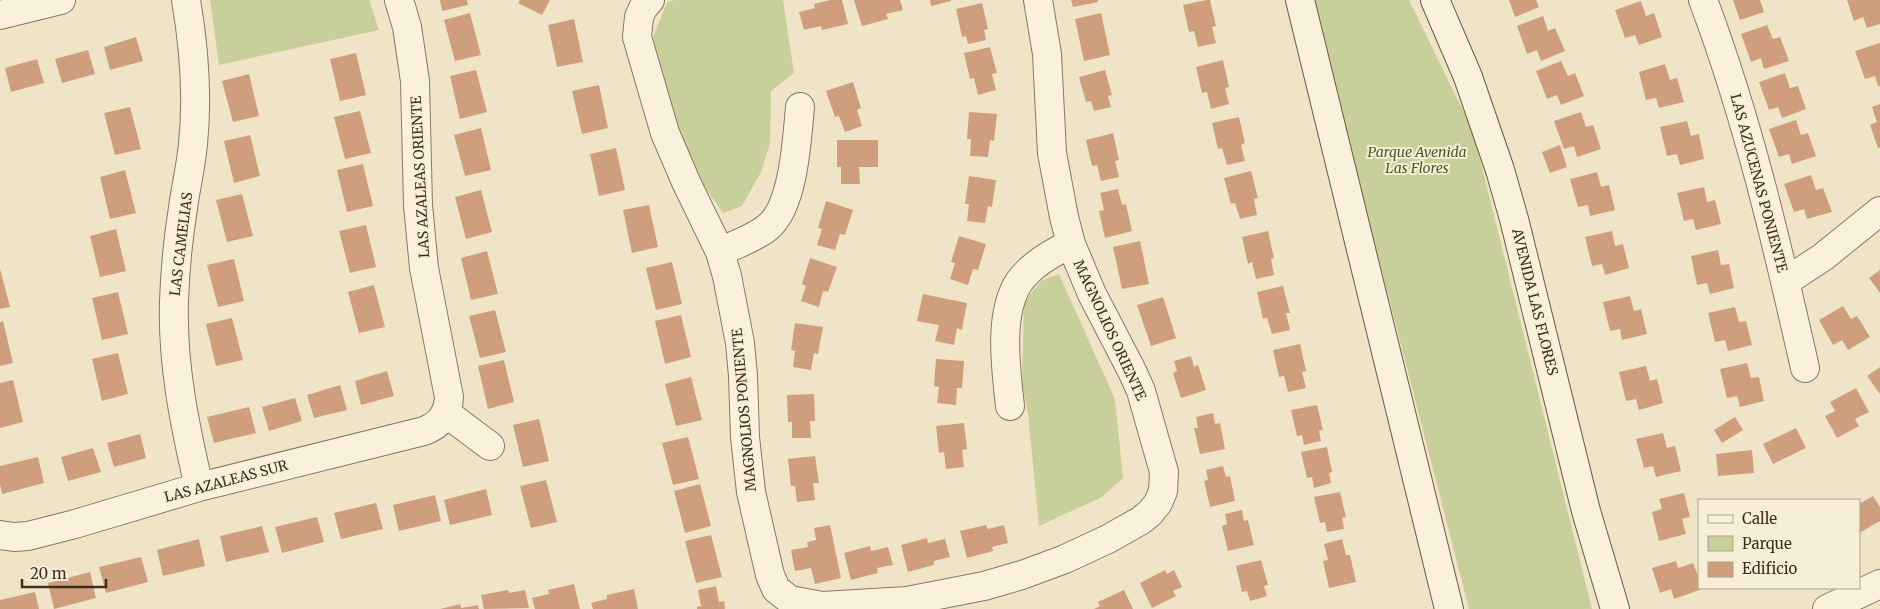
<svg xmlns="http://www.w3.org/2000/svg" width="1880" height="609" font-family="Merriweather,serif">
	<rect width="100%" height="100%" fill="#f0e4c8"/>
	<path fill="#c9cf9b" d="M210,0H369L379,30L219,65Z
		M675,0H783L794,73L771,91L770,143L761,172L742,206L723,213L691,167L663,93L653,37L667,2Z
		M1312,0H1409L1473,131L1592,609H1469Z
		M1059,274L1115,399L1123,478L1102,497L1039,526L1028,414L1022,384L1024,302L1041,281Z"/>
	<path fill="#cf9f7d" d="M440,0H467L468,5L442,11Z
		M520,0H550L542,15L518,3Z
		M830,0H842L848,24L822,30L821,26L804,30L799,12L815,8L814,4Z
		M854,0H900L903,10L886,14L888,19L862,26Z
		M930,0H951V1L931,6Z
		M1071,0H1098V2L1073,7Z
		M1206,0H1210L1216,26L1212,27L1216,43L1198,47L1194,31L1189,32L1183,5Z
		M1509,0H1536L1539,7L1515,17Z
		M1733,0H1760L1764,12L1740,20Z
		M1847,0H1880V24L1867,28L1863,17L1854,21Z
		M1641,1L1646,16L1654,13L1662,37L1639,45L1635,35L1625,38L1615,10Z
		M982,3L988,29L984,30L986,40L968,44L966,36L962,37L956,9Z
		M470,13L481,55L455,61L444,20Z
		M1101,13L1110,55L1084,61L1075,19Z
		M1543,16L1548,31L1555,28L1565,51L1541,61L1537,50L1527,54L1517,26Z
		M574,19L583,62L557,67L548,25Z
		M1767,25L1773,39L1780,37L1789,61L1764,69L1761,58L1751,62L1741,34Z
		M136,37L143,61L110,70L104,47Z
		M1880,43V86H1878L1875,76L1865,79L1855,51Z
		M990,47L997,73L992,74L996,90L978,95L974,78L970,79L964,53Z
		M88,50L95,74L62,83L55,59Z
		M356,53L366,95L340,101L330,59Z
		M37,59L44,83L11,92L5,68Z
		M1223,60L1229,87L1225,88L1229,104L1211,109L1207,92L1202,93L1196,67Z
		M1561,61L1568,76L1575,73L1584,96L1561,105L1557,95L1547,99L1536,71Z
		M1665,64L1670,80L1677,78L1684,102L1659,108L1656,98L1646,100L1639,72Z
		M476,70L487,112L460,119L450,76Z
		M1105,70L1112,95L1108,96L1111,107L1094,111L1091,101L1086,102L1079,77Z
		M1785,73L1790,88L1798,86L1806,109L1782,118L1778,107L1769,110L1759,82Z
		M249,74L259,116L233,122L222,81Z
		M853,82L861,108L857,110L862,126L845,132L839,116L835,117L826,91Z
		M599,85L608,128L582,134L572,91Z
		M1880,104V148H1878L1870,125L1877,122L1872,107Z
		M130,107L141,149L115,155L104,113Z
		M360,111L371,153L345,159L334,117Z
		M969,112L997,114L994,141L990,140L988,157L970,156L971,139H967Z
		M1581,112L1586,127L1593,125L1601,149L1577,157L1574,146L1564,149L1554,121Z
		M1239,117L1245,143L1241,145L1245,161L1227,165L1222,148L1218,149L1212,123Z
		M1796,120L1801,135L1808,133L1816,156L1792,164L1789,154L1779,157L1769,129Z
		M1687,121L1691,136L1699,134L1704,159L1680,165L1677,154L1667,156L1660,127Z
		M481,128L491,170L465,176L454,135Z
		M1113,133L1119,160L1115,161L1119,177L1101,181L1097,165L1092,166L1086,140Z
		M250,135L260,176L234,183L224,141Z
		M837,140H878V167H859L860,184H841V167H837Z
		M1560,145L1567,167L1550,173L1542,152Z
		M616,148L625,190L599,196L590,154Z
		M363,164L373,206L347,212L337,170Z
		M125,170L136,213L110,219L100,177Z
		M1251,171L1258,198L1254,199L1257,215L1240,219L1235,203L1231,204L1224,178Z
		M1597,172L1601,187L1609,185L1615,210L1590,216L1588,205L1578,207L1570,179Z
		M1811,175L1816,190L1823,188L1832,212L1807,219L1804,209L1794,212L1784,184Z
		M969,176L996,180L992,207L988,206L985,223L967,221L969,204H965Z
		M1704,187L1707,202L1715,200L1721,224L1696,230L1693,219L1684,221L1677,193Z
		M1118,189L1122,205L1126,204L1132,231L1105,238L1099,211L1104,210L1100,193Z
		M481,190L492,232L466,239L455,197Z
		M242,194L253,236L227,242L216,200Z
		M826,201L853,210L845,235L840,234L835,250L817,245L822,229L818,228Z
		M649,205L658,247L632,253L623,210Z
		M366,225L376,267L350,273L339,231Z
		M116,229L126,271L100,277L90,236Z
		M1268,231L1274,258L1271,259L1274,275L1256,279L1252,262L1248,264L1242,237Z
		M1612,231L1615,246L1623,244L1629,268L1605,275L1602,264L1592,266L1585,237Z
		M959,236L986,244L978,270L973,269L968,285L950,279L955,263L951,262Z
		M1140,241L1149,284L1122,289L1113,247Z
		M1718,250L1721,265L1729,264L1734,288L1710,294L1707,283L1697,285L1691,256Z
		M487,251L498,294L471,300L461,258Z
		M810,258L837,267L828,292L823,291L819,307L801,301L806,286L802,284Z
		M234,259L244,301L218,307L207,265Z
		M672,262L682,304L656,310L646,268Z
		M0,269L10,307L0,309Z
		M1880,270V293L1869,278Z
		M374,285L385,327L359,333L348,292Z
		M1283,286L1290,313H1286L1290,330L1272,334L1267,318L1263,319L1257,292Z
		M118,292L128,334L102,340L92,298Z
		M923,294L967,303L962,330L957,328L954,345L935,341L939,325L917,321Z
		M1630,296L1634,311L1641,309L1647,334L1622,340L1620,329L1610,331L1603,302Z
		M1163,297L1176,338L1151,346L1137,305Z
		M1843,306L1851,319L1857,316L1870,337L1848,350L1842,340L1833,345L1819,320Z
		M1735,307L1739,322L1746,321L1752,345L1728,351L1725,340L1715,342L1708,313Z
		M495,310L506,352L480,358L469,316Z
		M681,315L691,357L665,364L655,321Z
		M232,318L243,360L216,366L206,324Z
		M3,321L13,363L0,366V322Z
		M795,323L823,327L818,354L814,353L811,370L793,367L795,351L791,350Z
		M1300,344L1306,371L1302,372L1306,388L1288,392L1284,376L1279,377L1273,350Z
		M118,353L128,394L102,401L92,359Z
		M1191,356L1194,367L1198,365L1206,390L1181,398L1173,373L1177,371L1174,361Z
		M936,359L964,361L962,388H957L956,405L937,403L939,387L934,386Z
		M504,360L514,402L488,409L478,366Z
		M1747,363L1751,378L1759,377L1764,401L1740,407L1737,396L1727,398L1720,369Z
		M1646,366L1650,381L1657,379L1663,403L1639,410L1636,399L1626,401L1619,372Z
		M1880,367V394L1867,376Z
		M387,371L394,396L361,405L355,381Z
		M691,377L702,420L676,426L665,384Z
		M13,380L23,422L0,428V383Z
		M340,385L347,410L314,418L307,395Z
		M1856,388L1869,412L1855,419L1859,426L1837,438L1825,416L1835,411L1830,402Z
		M814,394L815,421H810L811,438H792V422H788L787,395Z
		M295,398L302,421L269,431L262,407Z
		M1317,405L1323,430L1319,431L1321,441L1304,445L1302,435L1297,436L1291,410Z
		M249,407L256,433L214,443L207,417Z
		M1213,413L1215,424L1220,423L1225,449L1200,454L1194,428H1198L1196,417Z
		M1735,417L1743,430L1722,443L1714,430Z
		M539,419L549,461L523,467L513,425Z
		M964,423L967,449L962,450L964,467L946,469L944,452L939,453L936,426Z
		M1796,428L1806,448L1773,464L1763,444Z
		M1663,433L1667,448L1675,446L1681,471L1656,477L1653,466L1644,468L1636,439Z
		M140,434L146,458L114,467L107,443Z
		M688,437L699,479L673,485L662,443Z
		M1327,447L1332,472L1329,473L1331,483L1314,488L1312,477L1307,478L1301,452Z
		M93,448L101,472L68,481L61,457Z
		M1752,450L1754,473L1718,476L1716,454Z
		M815,456L819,483H813L815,500L797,502L795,486H791L788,459Z
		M38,457L44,483L2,494L0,484V466Z
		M1223,466L1226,477L1230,476L1235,501L1210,507L1204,481L1208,480L1206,470Z
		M546,480L557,522L531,528L520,486Z
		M700,484L711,526L685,533L674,491Z
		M486,489L492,515L450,525L444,500Z
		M1340,492L1346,517L1342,518L1344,529L1327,532L1325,522L1320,523L1314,497Z
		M1684,493L1690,517L1682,519L1686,534L1659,541L1652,512L1662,509L1659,499Z
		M435,495L441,521L399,531L393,505Z
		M1873,496L1880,507V521L1859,533V504Z
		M376,503L383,529L341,539L334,513Z
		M1242,510L1244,521L1248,520L1254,545L1228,551L1222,526L1227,524L1225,514Z
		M317,517L324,542L282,553L275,527Z
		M830,525L841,578L815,584L811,568L795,571L791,550L808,547L807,542L816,540L814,528Z
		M986,525L988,529L1004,525L1008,543L992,547L993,551L967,558L960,531Z
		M262,526L269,552L226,562L220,536Z
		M711,535L722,577L696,583L685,541Z
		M927,538L928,543L945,539L950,557L934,561V565L908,572L901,545Z
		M199,539L205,566L163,576L157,550Z
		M1342,539L1346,555H1350L1356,582L1329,588L1323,561L1328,560L1324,544Z
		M870,546L871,551L888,547L893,565L877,568L878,573L851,580L844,553Z
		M141,557L148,582L106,593L99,567Z
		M1261,560L1268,585L1264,586L1267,596L1250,601L1247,591L1242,592L1236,566Z
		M1676,561L1678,568L1693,563L1699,579V588L1702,589L1674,599L1671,589L1660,593L1652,568Z
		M1165,570L1167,574L1174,570L1182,587L1173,591L1176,596L1152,608L1140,583Z
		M90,572L96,598L54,609L48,583Z
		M574,584L580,609H535L532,598L549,594L548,590Z
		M716,586L719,602L724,601L725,609H697V607L701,606L698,590Z
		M634,589L638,609H593L591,603L607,599V595Z
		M508,590L509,593L525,590L529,608L484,609L481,595Z
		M1124,590L1133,609H1094L1100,606L1098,602Z
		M35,592L39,609H0V600Z
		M460,604L461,608L478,605L479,609H440Z"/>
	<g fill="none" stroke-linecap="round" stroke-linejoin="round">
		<defs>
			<path id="street" d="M186,0C194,47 198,96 193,144C191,166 186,186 183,208C178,239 175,271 174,302C172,365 185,426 199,487
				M650,0L643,8L639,17L637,37L665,133L686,182L720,252L727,276L740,343L743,376L745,437L751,492L770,575L776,589L790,600L822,606L907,601L984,586L1022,575L1065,559L1108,539L1140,521L1150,513L1158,503L1163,491L1164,472L1141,391L1132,371L1092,294L1071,244L1064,217L1052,153L1047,54L1038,0
				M1703,0C1748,119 1777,244 1805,368
				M0,15L61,0
				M720,252C736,244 755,238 768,227C794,206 797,138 800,107
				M1785,282L1823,257L1880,211
				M1010,406C1006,369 998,314 1019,282C1032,264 1051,253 1071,244
				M446,413L490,446
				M0,535L14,537L28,536L75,524L199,487L424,431C440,425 448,414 449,397L424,268L418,205L415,81L407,27L399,0
				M1827,609L1880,584"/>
			<path id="secondary" d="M1300,0L1449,609
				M1435,0L1468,77L1500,170L1514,219L1586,511L1615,609"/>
		</defs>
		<use href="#street" stroke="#8d765c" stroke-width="30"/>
		<use href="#secondary" stroke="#6f573f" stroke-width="30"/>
		<use href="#street" stroke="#faf1dc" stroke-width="28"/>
		<use href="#secondary" stroke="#faf1dc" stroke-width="28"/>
	</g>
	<g text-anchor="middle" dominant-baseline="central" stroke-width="4" stroke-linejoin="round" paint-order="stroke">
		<g font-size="14" font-style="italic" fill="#4d5a26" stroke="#f7eed8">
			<text x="1417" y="152">Parque Avenida<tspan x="1417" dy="16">Las Flores</tspan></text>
		</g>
		<g font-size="14" fill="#3d2e20" stroke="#f7eed8">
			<text transform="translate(420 177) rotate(-93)">LAS AZALEAS ORIENTE</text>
			<text transform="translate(1759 183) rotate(75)">LAS AZUCENAS PONIENTE</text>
			<text transform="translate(181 244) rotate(-83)">LAS CAMELIAS</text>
			<text transform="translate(1535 302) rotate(76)">AVENIDA LAS FLORES</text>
			<text transform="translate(1110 330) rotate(65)">MAGNOLIOS ORIENTE</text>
			<text transform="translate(744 410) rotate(-95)">MAGNOLIOS PONIENTE</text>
			<text transform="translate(226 481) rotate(-15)">LAS AZALEAS SUR</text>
		</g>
	</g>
	<rect x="1698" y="499" width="162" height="90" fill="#f7eed8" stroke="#ada18e"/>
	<rect x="1708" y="515" width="25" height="8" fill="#faf1dc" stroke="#ada18e"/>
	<text x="1742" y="524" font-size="15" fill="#3d2e20">Calle</text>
	<rect x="1708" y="536" width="25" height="15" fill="#c9cf9b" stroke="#ada18e"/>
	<text x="1742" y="549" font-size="15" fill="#3d2e20">Parque</text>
	<rect x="1708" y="562" width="25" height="15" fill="#cf9f7d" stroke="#ada18e"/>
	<text x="1742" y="574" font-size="15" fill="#3d2e20">Edificio</text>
	<path d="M22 579v8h84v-8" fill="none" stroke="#3d2e20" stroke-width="2.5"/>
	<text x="30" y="579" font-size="15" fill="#3d2e20" stroke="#f7eed8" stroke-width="4" paint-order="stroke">20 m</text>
</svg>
